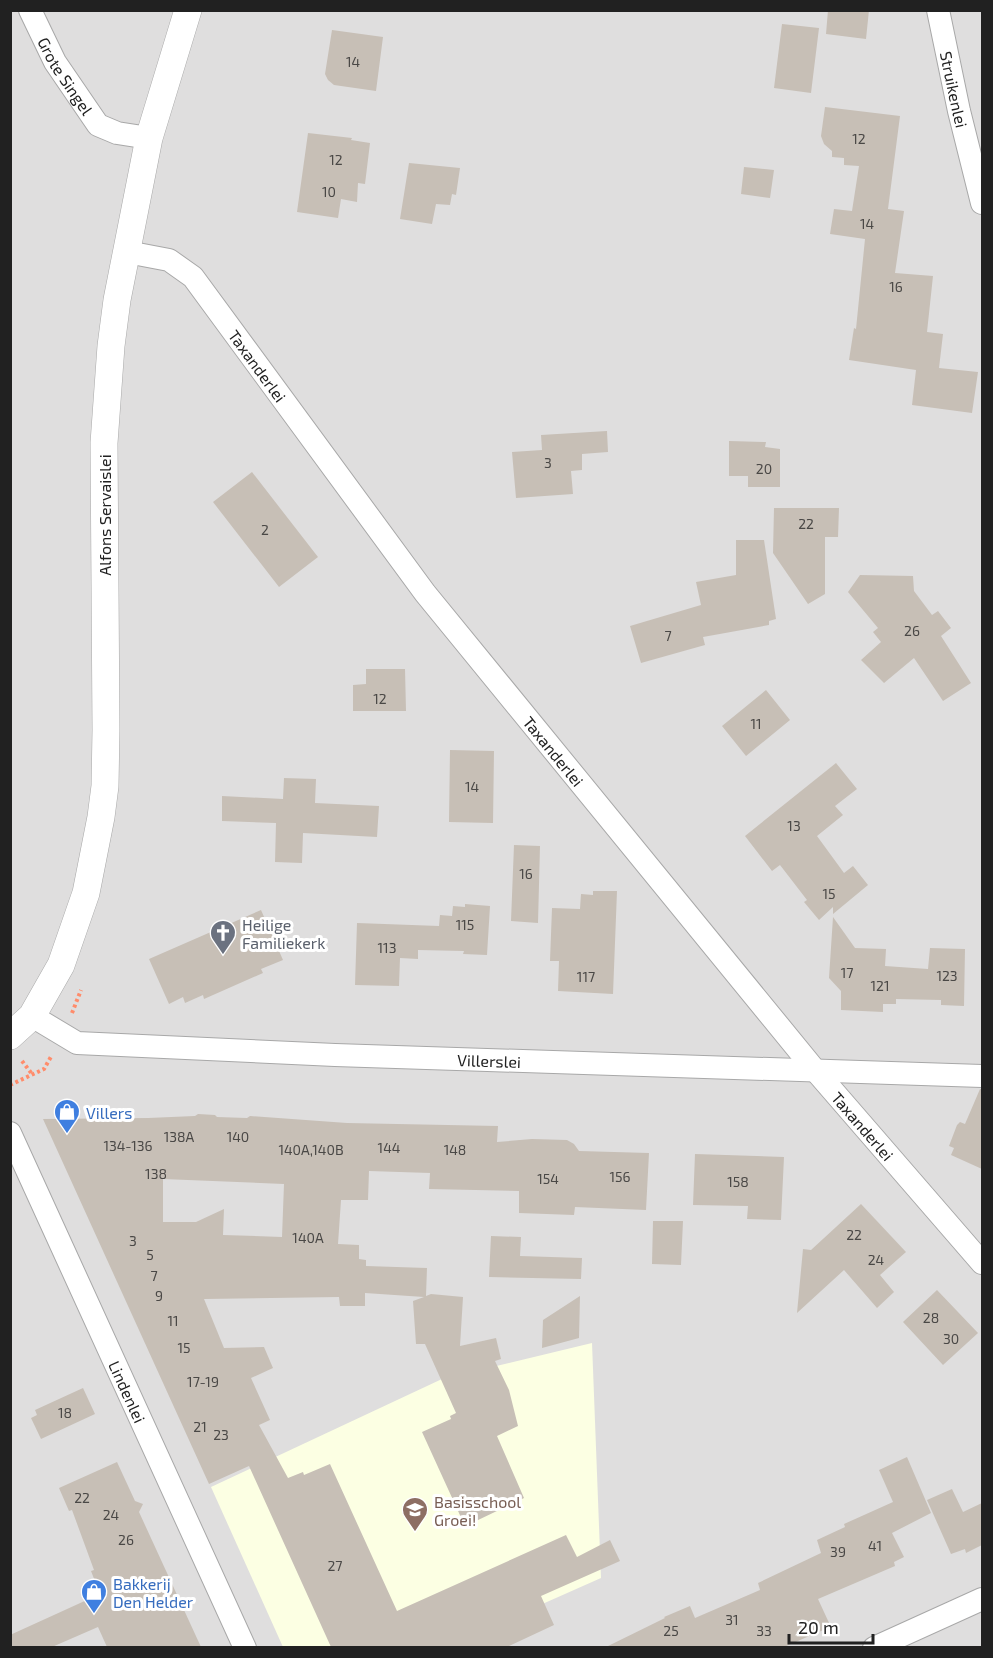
<svg xmlns="http://www.w3.org/2000/svg" width="993" height="1658" font-family="'Exo 2',sans-serif">
	<rect width="100%" height="100%" fill="#f2f0e7"/>
	<path fill="#dfdede" d="M11,11H982V1647H11Z"/>
	<path fill="#fcffe3" d="M592,1343L601,1578L445,1647H283L211,1487L442,1379Z"/>
	<path fill="#c7bfb6" fill-rule="evenodd" d="M828,10H869L866,39L826,34Z
		M782,24L819,28L811,93L774,88Z
		M332,30L383,37L376,91L334,85L328,80L325,74Z
		M825,107L900,116L888,209L904,211L895,273L933,276L927,332L943,334L939,368L978,372L972,413L912,405L916,370L849,360L854,328L856,329L865,239L830,234L834,209L852,211L859,166L844,165V158L832,157V151L824,144L821,136Z
		M308,133L352,138L351,140L370,143L365,184L358,183L357,202L341,199L338,218L297,212Z
		M409,163L460,168L456,195L452,194L450,205L436,204L432,224L400,219Z
		M744,167L774,170L770,198L741,194Z
		M607,431L608,452L582,454V470L571,471L573,494L516,498L512,452L542,450L541,435Z
		M729,441L766,442L765,447L780,449V487H748V476H729Z
		M252,472L318,557L279,587L213,502Z
		M774,508H839L838,537H825V594L808,604L773,553Z
		M736,540H764L776,619L769,621V625L703,637L705,645L641,663L630,626L701,605L696,582L736,575Z
		M860,575L913,576L914,591L932,615L938,611L951,628L941,636L971,683L943,701L914,658L884,683L861,660L881,642L873,632L878,628L848,592Z
		M366,669H405L406,711H353V685L366,684Z
		M766,690L790,720L746,756L722,726Z
		M450,750L494,751L493,823L449,822Z
		M836,763L857,789L835,806L843,815L817,836L844,873L853,866L868,885L833,914V907L819,920L804,902L807,900L780,865L772,871L745,836Z
		M284,778L316,779L315,803L379,806L377,837L303,833L302,863L275,862L276,823L222,821V796L283,799Z
		M514,845L540,846L538,923L511,921Z
		M593,891H617L613,994L558,991L559,961H550L552,908L580,909L581,894L593,895Z
		M465,904L490,906L487,955L463,954L464,951L418,950V959L400,958L399,986L355,985L357,923L439,926L440,915L452,916L453,906L465,907Z
		M261,910L283,960L261,969L263,973L204,999L203,995L185,1003L183,997L169,1004L149,959Z
		M833,917L855,948L886,949L885,966L928,969L930,948L965,949L964,1006L941,1005V1000L896,999V1004H883V1012L841,1010V991L829,978Z
		M980,1089H982V1169L951,1155L954,1148L949,1146L957,1125L960,1122L965,1124Z
		M198,1114L215,1115L217,1117L247,1118L250,1116L347,1123L498,1126L497,1142L532,1139L567,1140L574,1144L579,1151L649,1153L646,1210L575,1207L574,1215L519,1213V1191L429,1189L430,1173L369,1171L368,1200H341L338,1244L359,1245V1259L366,1260V1266L427,1268L426,1296L431,1294L463,1297L460,1346L496,1338L501,1359L495,1361L509,1390L518,1426L497,1436L524,1498L476,1521L475,1518L464,1524L422,1432L451,1419L450,1416L456,1413L425,1344H416L413,1301L424,1297L365,1293V1306H340L339,1297L204,1299L224,1348L264,1347L273,1368L251,1378L270,1420L259,1425L288,1478L303,1472L304,1475L330,1464L397,1611L566,1535L577,1557L610,1540L620,1561L541,1596L554,1625L507,1647H331L249,1466L209,1484L43,1119L148,1118L195,1116ZM163,1179L284,1184L282,1237L223,1235L224,1209L196,1222H163Z
		M695,1154L784,1157L781,1220L747,1219L748,1206L693,1205Z
		M861,1204L906,1252L880,1275L894,1292L877,1308L844,1270L797,1313L803,1249L811,1250Z
		M653,1221H683L681,1265L652,1264Z
		M491,1236L521,1237L520,1256L582,1258L581,1279L489,1277Z
		M937,1290L978,1333L943,1365L903,1322Z
		M580,1296L579,1338L542,1348L543,1320Z
		M83,1388L95,1414L41,1439L31,1418L37,1415L35,1410Z
		M907,1457L931,1513L892,1533L904,1557L894,1562L895,1566L818,1599L830,1625L827,1626L828,1628L784,1647H606L665,1618L664,1617L690,1606L695,1618L760,1590L758,1583L821,1553L817,1540L845,1527L844,1524L893,1502L879,1470Z
		M117,1462L135,1501L143,1504L139,1512L201,1647H107L98,1627L52,1647H10V1635L100,1594L91,1571L94,1570L72,1510L69,1511L59,1488Z
		M952,1489L963,1512L982,1503V1545L966,1553L965,1549L951,1554L927,1500Z"/>
	<g fill="none" stroke-linecap="round" stroke-linejoin="round">
		<defs>
			<g id="minor">
				<path id="s1" d="M30,10L55,62L98,125L117,133L149,138"/>
				<path id="s2" d="M938,10L959,111L982,203"/>
				<path id="s3" d="M127,252L169,260L193,277L425,593L814,1069L982,1263"/>
				<path id="s4" d="M32,1016L77,1043L335,1055L982,1076"/>
				<path id="s5" d="M10,1133L245,1648"/>
				<path d="M874,1648L982,1599"/>
			</g>
			<path id="tertiary" d="M10,1036L32,1016L61,965L86,893L101,817L105,786L106,730L104,443L111,346L117,300L149,138L188,10"/>
		</defs>
		<use href="#minor" stroke="#a8a8a8" stroke-width="24"/>
		<use href="#tertiary" stroke="#a8a8a8" stroke-width="28"/>
		<path stroke="#ff8c6b" stroke-width="4" stroke-dasharray="3 3" stroke-linecap="butt" d="M72,1013L81,990
			M22,1061L32,1074
			M10,1085L44,1069L52,1055"/>
		<use href="#minor" stroke="#fff" stroke-width="22"/>
		<use href="#tertiary" stroke="#fff" stroke-width="27"/>
	</g>
	<defs>
		<symbol id="church-pin" viewBox="-11 -11 22 30"><path d="M0 17L-7.5 6A9.5 9.5 0 1 1 7.5 6Z" fill="#6b7280" stroke="#fff"/><path d="M-1.2-6h2.4v3.5h3.3v2.4h-3.3V6h-2.4V-.1h-3.3v-2.4h3.3Z" fill="#fff"/></symbol>
		<symbol id="shop-pin" viewBox="-11 -11 22 30"><path d="M0 17L-7.5 6A9.5 9.5 0 1 1 7.5 6Z" fill="#3f7fe0" stroke="#fff"/><path d="M-5-2.5h2.3a2.7 3.5 0 0 1 5.4 0H5L5.5 6h-11ZM-1.5-2.5h3a1.5 2.3 0 0 0-3 0Z" fill="#fff"/></symbol>
		<symbol id="school-pin" viewBox="-11 -11 22 30"><path d="M0 17L-7.5 6A9.5 9.5 0 1 1 7.5 6Z" fill="#8d6e63" stroke="#fff"/><path d="M0-5L7-2L0 1L-7-2ZM-4 1L0 2.5L4 1V4Q0 6-4 4Z" fill="#fff"/></symbol>
	</defs>
	<g fill-rule="evenodd">
		<use href="#church-pin" x="208" y="918" width="30" height="40"/>
		<use href="#shop-pin" x="52" y="1097" width="30" height="40"/>
		<use href="#school-pin" x="400" y="1495" width="30" height="40"/>
		<use href="#shop-pin" x="79" y="1577" width="30" height="40"/>
	</g>
	<g text-anchor="middle" dominant-baseline="central" stroke-width="6" stroke-linejoin="round" paint-order="stroke">
		<g font-size="14" fill="#4a4846">
			<text x="353" y="61">14</text>
			<text x="859" y="138">12</text>
			<text x="336" y="159">12</text>
			<text x="329" y="191">10</text>
			<text x="867" y="223">14</text>
			<text x="896" y="286">16</text>
			<text x="548" y="462">3</text>
			<text x="764" y="468">20</text>
			<text x="806" y="523">22</text>
			<text x="265" y="529">2</text>
			<text x="912" y="630">26</text>
			<text x="668" y="635">7</text>
			<text x="380" y="698">12</text>
			<text x="756" y="723">11</text>
			<text x="472" y="786">14</text>
			<text x="794" y="825">13</text>
			<text x="526" y="873">16</text>
			<text x="829" y="893">15</text>
			<text x="465" y="924">115</text>
			<text x="387" y="947">113</text>
			<text x="847" y="972">17</text>
			<text x="947" y="975">123</text>
			<text x="586" y="976">117</text>
			<text x="880" y="985">121</text>
			<text x="179" y="1136">138A</text>
			<text x="238" y="1136">140</text>
			<text x="128" y="1145">134-136</text>
			<text x="389" y="1147">144</text>
			<text x="311" y="1149">140A,140B</text>
			<text x="455" y="1149">148</text>
			<text x="156" y="1173">138</text>
			<text x="620" y="1176">156</text>
			<text x="548" y="1178">154</text>
			<text x="738" y="1181">158</text>
			<text x="854" y="1234">22</text>
			<text x="308" y="1237">140A</text>
			<text x="133" y="1240">3</text>
			<text x="150" y="1254">5</text>
			<text x="876" y="1259">24</text>
			<text x="154" y="1275">7</text>
			<text x="159" y="1295">9</text>
			<text x="931" y="1317">28</text>
			<text x="173" y="1320">11</text>
			<text x="951" y="1338">30</text>
			<text x="184" y="1347">15</text>
			<text x="203" y="1381">17-19</text>
			<text x="65" y="1412">18</text>
			<text x="200" y="1426">21</text>
			<text x="221" y="1434">23</text>
			<text x="82" y="1497">22</text>
			<text x="111" y="1514">24</text>
			<text x="126" y="1539">26</text>
			<text x="875" y="1545">41</text>
			<text x="838" y="1551">39</text>
			<text x="335" y="1565">27</text>
			<text x="732" y="1619">31</text>
			<text x="671" y="1630">25</text>
			<text x="764" y="1630">33</text>
		</g>
		<g font-size="16" fill="#212121" stroke="#fff">
			<text stroke="none"><textPath href="#s1" startOffset="75">Grote Singel</textPath></text>
			<text stroke="none"><textPath href="#s2" startOffset="81">Struikenlei</textPath></text>
			<text stroke="none"><textPath href="#s3" startOffset="182">Taxanderlei</textPath></text>
			<text transform="translate(104 515) rotate(-90)">Alfons Servaislei</text>
			<text stroke="none"><textPath href="#s3" startOffset="668">Taxanderlei</textPath></text>
			<text stroke="none"><textPath href="#s4" startOffset="465">Villerslei</textPath></text>
			<text stroke="none"><textPath href="#s3" startOffset="1154">Taxanderlei</textPath></text>
			<text stroke="none"><textPath href="#s5" startOffset="284">Lindenlei</textPath></text>
		</g>
		<g font-size="16" fill="#5b616d" stroke="#fff" text-anchor="start">
			<text x="242" y="924">Heilige<tspan x="242" dy="18">Familiekerk</tspan></text>
		</g>
		<g font-size="16" fill="#366cbe" stroke="#fff" text-anchor="start">
			<text x="86" y="1112">Villers</text>
			<text x="113" y="1583">Bakkerij<tspan x="113" dy="18">Den Helder</tspan></text>
		</g>
		<g font-size="16" fill="#785e54" stroke="#fff" text-anchor="start">
			<text x="434" y="1501">Basisschool<tspan x="434" dy="18">Groei!</tspan></text>
		</g>
	</g>
	<rect width="993" height="1658" fill="none" stroke="#212121" stroke-width="24"/>
	<path d="M789 1634v9h84v-9" fill="none" stroke="#212121" stroke-width="3"/>
	<text x="798" y="1634" font-size="18" fill="#212121" stroke="#ffffff" stroke-width="4.5" paint-order="stroke">20 m</text>
</svg>
